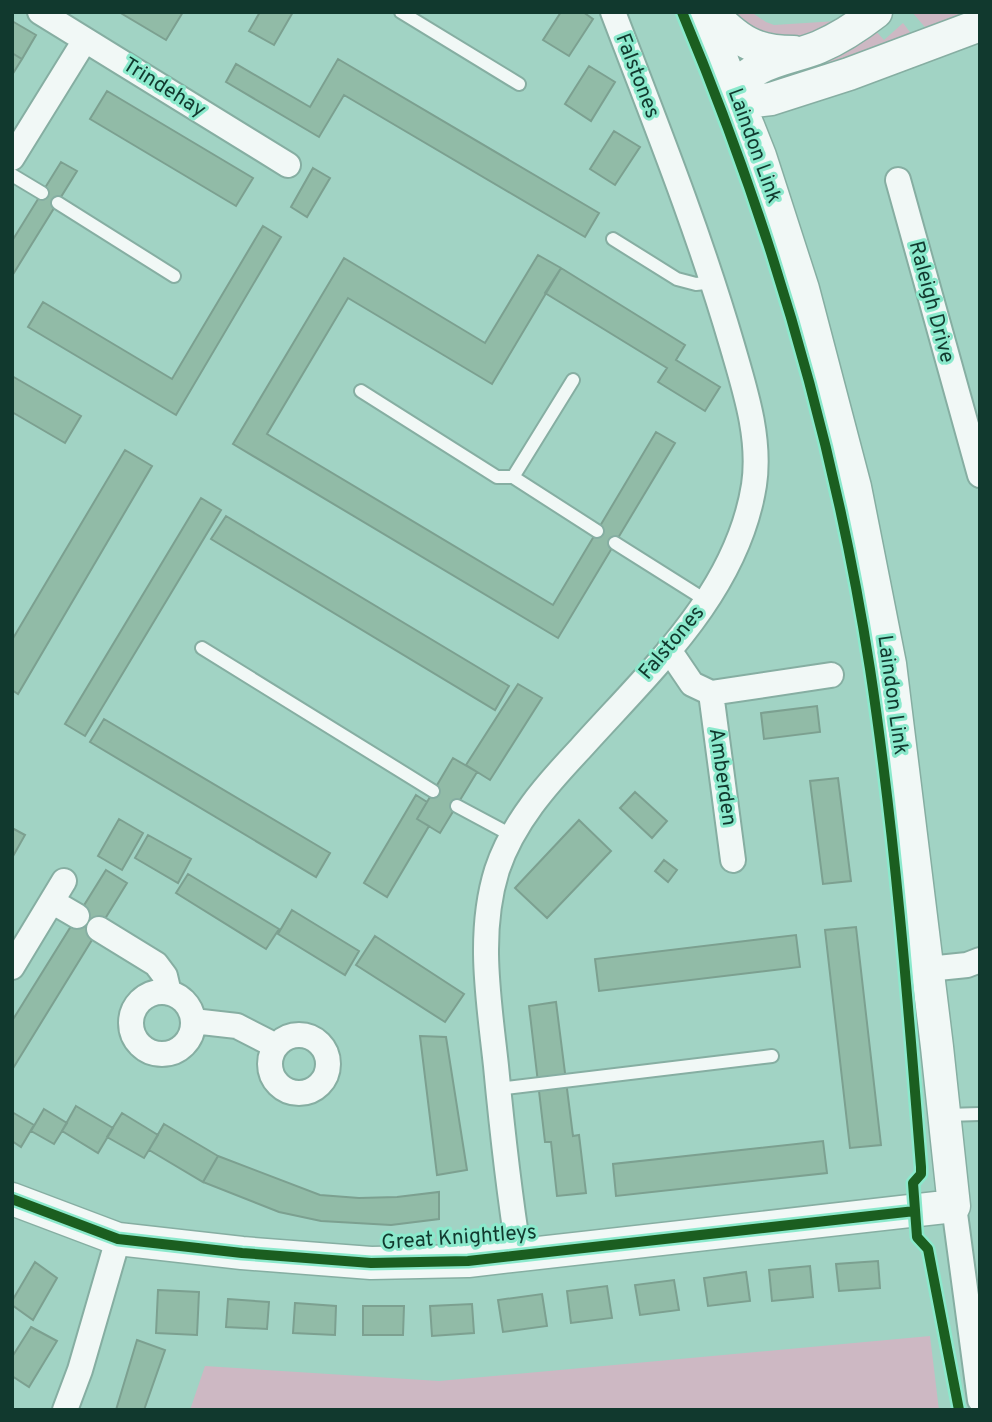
<svg xmlns="http://www.w3.org/2000/svg" width="992" height="1422" font-family="Overpass,sans-serif">
	<rect width="100%" height="100%" fill="#a1d3c4"/>
	<path fill="#cdb8c3" d="M729,12H751L766,22L774,25L837,21L806,38L759,34Z
		M912,12H980L929,32Z
		M903,23L913,36L766,90L762,82L874,29L884,40Z
		M930,1336L939,1410H190L205,1366L439,1381Z"/>
	<path fill="#91bba7" stroke="#7ca090" stroke-width="2" d="M119,12H183L166,40Z
		M260,12H293L274,45L249,31Z
		M561,12H583L593,19L569,56L543,40Z
		M12,21L36,35L22,59L12,53Z
		M12,53L22,59L12,75Z
		M338,59L599,213L585,237L344,95L319,137L226,82L236,64L310,107Z
		M589,66L615,82L591,121L565,104Z
		M107,91L253,178L236,206L90,119Z
		M614,131L640,147L615,185L590,169Z
		M61,162L77,171L12,276V241Z
		M313,168L330,178L307,217L291,207Z
		M263,226L281,237L176,415L28,327L43,302L172,379Z
		M538,255L561,268L492,384L348,298L267,434L553,605L656,432L675,443L558,638L233,444L344,258L485,343Z
		M561,268L685,345L676,360L720,387L705,411L658,382L667,368L545,293Z
		M12,376L81,416L65,443L12,412Z
		M125,450L152,466L18,694L12,690V640Z
		M201,498L221,510L85,736L65,724Z
		M226,516L509,686L495,710L211,539Z
		M518,684L542,698L490,780L466,765Z
		M817,706L820,732L764,739L761,713Z
		M104,719L330,853L316,877L90,742Z
		M453,758L477,772L440,833L417,819Z
		M838,778L851,881L823,884L810,781Z
		M635,792L667,821L652,838L620,808Z
		M416,795L427,802L417,819L429,826L387,897L364,883Z
		M119,819L143,833L122,870L98,856Z
		M579,820L611,851L547,918L515,888Z
		M12,828L25,835L12,858Z
		M148,835L191,859L178,883L135,858Z
		M664,860L677,870L668,882L655,871Z
		M106,870L127,883L12,1070V1021Z
		M188,874L279,929L266,949L176,893Z
		M292,910L359,951L345,975L278,934Z
		M856,927L881,1145L850,1148L825,930Z
		M796,935L800,967L599,991L595,959Z
		M375,936L464,994L445,1022L356,965Z
		M556,1002L573,1136L579,1135L586,1193L557,1196L551,1142H545L529,1006Z
		M420,1036L446,1037L467,1170L437,1175Z
		M76,1106L113,1128L98,1153L62,1131Z
		M44,1109L67,1123L54,1144L31,1131Z
		M12,1112L34,1125L21,1147L12,1141Z
		M122,1113L158,1135L144,1158L107,1137Z
		M164,1124L218,1156L203,1182L149,1150Z
		M823,1141L827,1173L616,1196L613,1164Z
		M218,1156L320,1195L359,1198L397,1197L439,1192V1219L391,1225L321,1221L279,1212L203,1182Z
		M878,1261L880,1288L839,1291L836,1264Z
		M35,1262L57,1278L33,1320L12,1305V1301Z
		M810,1266L813,1297L772,1301L769,1270Z
		M746,1272L750,1301L708,1306L704,1278Z
		M674,1280L679,1310L640,1315L635,1285Z
		M607,1286L612,1318L571,1323L567,1291Z
		M158,1290L199,1292L197,1335L156,1333Z
		M542,1294L547,1326L503,1332L498,1300Z
		M228,1299L269,1302L267,1329L226,1327Z
		M295,1303L336,1306L335,1335L293,1333Z
		M472,1304L474,1333L432,1336L430,1306Z
		M363,1306H404L403,1335H363Z
		M31,1327L57,1341L29,1387L12,1376V1357Z
		M137,1340L165,1350L144,1410H116Z"/>
	<g fill="none" stroke-linecap="round" stroke-linejoin="round">
		<defs>
			<path id="service" d="M401,12L519,84
				M12,175L42,193
				M58,203L174,276
				M613,239L677,279L696,284L714,282
				M361,391L497,477H513L597,531
				M513,477L573,380
				M615,543L707,601
				M202,648L433,791
				M457,806L513,836
				M498,1089L772,1056
				M946,1115L980,1114"/>
			<path id="minor" d="M40,12L288,165
				M12,158L85,40
				M898,180L980,475
				M669,650L692,684L711,693L831,675
				M711,693L733,860
				M53,902L77,916
				M99,929L156,964L165,976L169,993
				M12,967L64,881
				M928,969L967,965L980,960
				M131 1023a31 31 0 1 1 62 0a31 31 0 1 1-62 0Z
				M193,1021L237,1026L276,1046
				M270 1064a29 29 0 1 1 58 0a29 29 0 1 1-58 0Z
				M954,1206L980,1400
				M519,1255C509,1192 502,1129 496,1066C489,1001 477,934 497,870C513,822 547,784 581,748C650,671 737,593 754,485C761,438 745,390 732,345C699,232 655,122 613,12
				M65,1410L80,1370L118,1239"/>
			<path id="tertiary" d="M711,12C738,41 755,52 794,52
				M735,93L743,99L754,101L771,99L849,74L980,25
				M735,93C748,61 791,59 819,47C840,38 858,26 876,12
				M12,1199L118,1239L242,1253L371,1263L468,1261L954,1206L937,1047L890,664L855,487L803,289L760,156L703,12"/>
		</defs>
		<use href="#service" stroke="#86aea2" stroke-width="16"/>
		<use href="#minor" stroke="#86aea2" stroke-width="28"/>
		<use href="#tertiary" stroke="#86aea2" stroke-width="35"/>
		<use href="#service" stroke="#f1f8f6" stroke-width="12"/>
		<use href="#minor" stroke="#f1f8f6" stroke-width="24"/>
		<use href="#tertiary" stroke="#f1f8f6" stroke-width="32"/>
		<defs>
			<path id="cycleway" d="M682,12C770,222 835,444 870,669C895,834 908,1001 921,1167V1174L913,1183L917,1237L928,1249L959,1410
				M12,1199L118,1239L242,1253L371,1263L468,1261L915,1211"/>
		</defs>
		<use href="#cycleway" stroke="#8be9cc" stroke-width="15"/>
		<use href="#cycleway" stroke="#1b5e20" stroke-width="10"/>
	</g>
	<g text-anchor="middle" dominant-baseline="central" stroke-width="6" stroke-linejoin="round" paint-order="stroke">
		<g font-size="21" fill="#11392e" stroke="#8be9cc">
			<text transform="translate(637 76) rotate(69)">Falstones</text>
			<text transform="translate(164 88) rotate(32)">Trindehay</text>
			<text transform="translate(754 146) rotate(70)">Laindon Link</text>
			<text transform="translate(931 302) rotate(75)">Raleigh Drive</text>
			<text transform="translate(672 643) rotate(-50)">Falstones</text>
			<text transform="translate(892 695) rotate(82)">Laindon Link</text>
			<text transform="translate(722 777) rotate(82)">Amberden</text>
			<text transform="translate(459 1238) rotate(-4)">Great Knightleys</text>
		</g>
	</g>
	<rect width="992" height="1422" fill="none" stroke="#11392e" stroke-width="28"/>
</svg>
